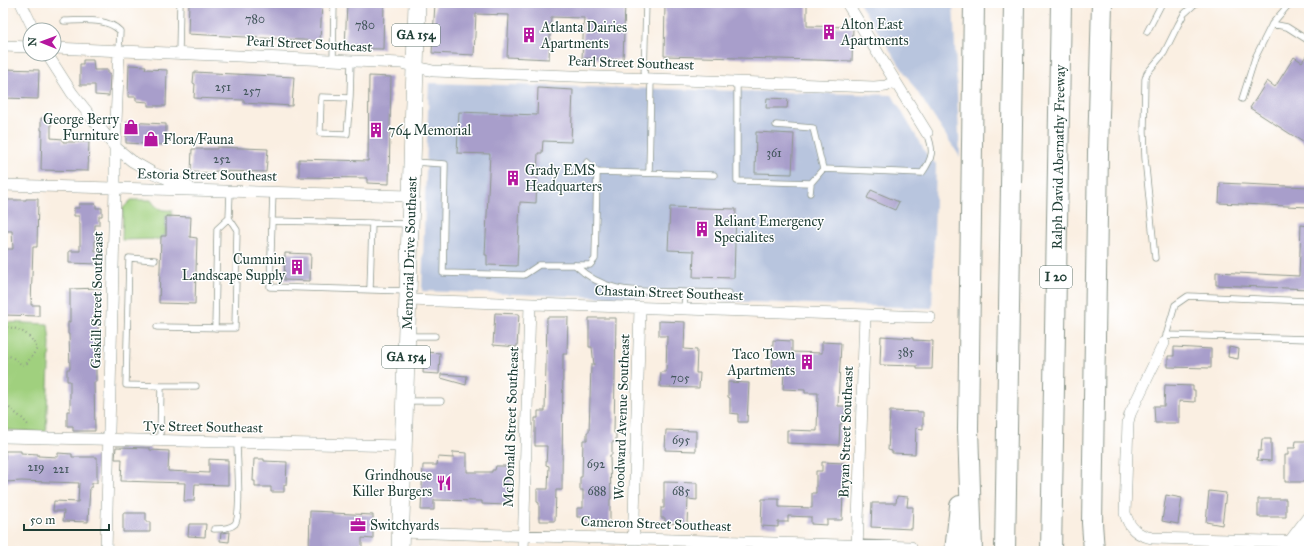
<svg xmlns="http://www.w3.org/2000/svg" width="1312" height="554" font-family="'IM FELL Great Primer',serif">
	<rect width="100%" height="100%" fill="#fff"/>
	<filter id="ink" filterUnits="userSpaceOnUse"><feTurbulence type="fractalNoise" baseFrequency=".025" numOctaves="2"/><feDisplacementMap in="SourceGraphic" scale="8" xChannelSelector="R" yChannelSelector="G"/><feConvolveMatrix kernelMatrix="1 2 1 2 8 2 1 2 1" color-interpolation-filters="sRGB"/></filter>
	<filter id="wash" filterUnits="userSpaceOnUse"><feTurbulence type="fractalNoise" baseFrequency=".012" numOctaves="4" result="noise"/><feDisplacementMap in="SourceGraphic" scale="16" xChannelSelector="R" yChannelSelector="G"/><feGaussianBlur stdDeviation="0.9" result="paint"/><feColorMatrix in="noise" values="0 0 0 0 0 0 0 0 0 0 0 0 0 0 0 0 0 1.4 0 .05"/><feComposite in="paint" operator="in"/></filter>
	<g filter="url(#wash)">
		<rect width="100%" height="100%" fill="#faefe2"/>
		<path fill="#b8c5de" d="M859,3H953L960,157Z
			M429,83L892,95L927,155L936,164L932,308L422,291Z"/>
		<path fill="#a0d07e" stroke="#608659" d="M131,200H151C157,209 162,211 172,210V216H166L165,236H161V239L122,240L123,208Z
			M3,322L48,324L50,343L46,432L3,430Z"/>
		<g id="blocks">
			<path fill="#a89ecb" d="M189,3H322L320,41L188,34Z
				M347,3H384L383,49L345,48Z
				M435,3H625L623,60L582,58L584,18L551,17L549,59L507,57L509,15L476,14L474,55L432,53Z
				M665,3H807V26L853,27L852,61L664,56Z
				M1309,51V146L1250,108L1267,81L1275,87L1294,57L1302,62Z
				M83,60H93L94,70H108V74H110L109,96L95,95V85H80V64H83Z
				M129,65L146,66L145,69L167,70L166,106H148V102L136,101V97H128Z
				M3,69L39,70L38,99L3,98Z
				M194,72L294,77L292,106L244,103V100L194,98L195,84L193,83Z
				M369,76L391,77L389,184L367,183V178L299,177V159L368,161Z
				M538,88L573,90L571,142L543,141L542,153H538L536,203L520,202L517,266L487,265V255H485L490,154L457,153L459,112L537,115Z
				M767,98L788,99L787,108H766Z
				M41,118H51V138L63,139V142H89L88,171L41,170L42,130H41Z
				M126,122L166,124V145L126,143Z
				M756,132L794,134L792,174L755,173Z
				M217,147L268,149L266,172L215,171V173L191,172L192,149H217Z
				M1220,183L1309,187V207L1219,203Z
				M871,190L899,202L895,210L867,198Z
				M26,199H38L37,247H33L31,305H39V316L3,315L4,249H13L12,231H3V200H26Z
				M79,204H96V208H102V216H99V225H95V251H100L99,264L69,263V251H80V223H79V216H74V208H79Z
				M670,207L736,209L734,278L693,277L694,251L668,250Z
				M166,216L191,217L190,237L197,238L195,304L159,303L161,236H166Z
				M1301,225L1309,226V289L1216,285V272L1299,276Z
				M285,253L311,254L310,281L284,280Z
				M100,288V301H98V361H96V382H94L95,431H73V426H67V411H70V381H67V369H70L69,334H68V322H70V289Z
				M495,313L519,314L517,347L493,345Z
				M547,317H568L567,354H563L562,490H556L555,521H539V503L537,502V489H548L549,466L546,465L547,446H535V418H538V411H545Z
				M589,318H616L614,433H616V442H612V455H610L611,499H610V523H605V524H591V523L582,522V517H577V508H583V490H580V477H582L583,440H587V432H589L591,365H594L592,347H589Z
				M659,321L685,322L684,349L697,350L696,373H700L699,388L660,387L661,372H666L667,336H659Z
				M881,336L913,338V340L933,341L932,369H917V366L880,365Z
				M773,340L792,341V352L822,353V342L841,343L838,406H845V417H842V424H840L839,445L787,443V430L817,431L818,393H805V390L783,389L784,372H772Z
				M1174,347L1211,349V368L1168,367V356H1174Z
				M1229,347L1239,349L1238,359L1228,357Z
				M424,352L440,353L439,374L423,373Z
				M441,374L467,376L466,385L441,378Z
				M728,382L749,383L747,422H738V414L730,413V398L728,397Z
				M1165,385L1193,386V390H1195V402L1179,401V423H1155L1154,406H1164Z
				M890,411L923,412V429L916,428L915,454L892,453V451L888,450Z
				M666,430L696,431V451L665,450Z
				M1262,439H1271V461L1257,460L1258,451H1261Z
				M1296,441H1309V482H1285V455H1288V448H1295Z
				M116,447L150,448V450L169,451L168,471L209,473V459L228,460V485L195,484L194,501H184L185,483L121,481L122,459H115Z
				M5,451H21V453L38,454V456L58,457V453L72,454V457H97V483H92V487H90L88,522L63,521L64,511H53L54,501L78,502L79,483L21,481L6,482Z
				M453,452L467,453V472H492V470H495L496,466H511V501H507V505L482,504V501L434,500V510H421L423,465H437L438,457L453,458Z
				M254,459H264V461L287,462L286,485H284V492H271V487H255V481H253Z
				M822,462L844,463L842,520H827V525L811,524V517L788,516V522H778V527L761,526L762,499H779V507L812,508V493H816V471H822Z
				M664,482L697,483V500L688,499L687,524L665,523V518H661V508H664Z
				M1209,491L1226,493L1222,525L1206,522Z
				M1166,495L1182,498L1178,524L1162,521Z
				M897,496L908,497L907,507H913L912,529L871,527L872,503H896Z
				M1258,499H1286V517H1258Z
				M310,511L332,512V513L373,515V539L362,538V551H309Z
				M123,513H146V522H150V532H123Z
				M189,524H206L205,537L188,536Z
				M230,532L229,542L220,541L221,533Z"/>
		</g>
	</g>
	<g filter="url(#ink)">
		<use href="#blocks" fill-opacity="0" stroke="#8c968b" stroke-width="1"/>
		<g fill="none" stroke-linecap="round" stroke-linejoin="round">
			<defs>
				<path id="lane" d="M64,21C82,21 106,17 120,31L119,50
					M1272,24L1287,27L1309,41
					M1147,32L1162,3
					M179,53L180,3
					M333,60L334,3
					M644,79L646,3
					M737,82V181L811,183L823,169
					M350,98L321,97L320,133L347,134L350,98L351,61
					M1242,99L1255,58L1272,24L1290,3
					M776,125L813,128L823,169L922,173C933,158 934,150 927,133
					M414,162L445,164L443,273L524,275L539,265H590L595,259L597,172
					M587,162L597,172L714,175
					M649,173L651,79
					M810,193L811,183
					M272,221L273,192
					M372,223L409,224
					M1155,258L1145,158L1144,131L1145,79L1147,73L1164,53L1178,25L1184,14L1196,3
					M155,260L129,258L126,385L161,386L160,441
					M575,265C608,297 642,290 685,292L684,309
					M370,289L372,223L272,221L270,287L407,291
					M685,292L729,293
					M157,327L235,328L237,230L229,218L230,192
					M215,328L217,229L229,218
					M1166,335L1309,339
					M409,336H435
					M1164,343L1175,305L1188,296L1309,301
					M161,386H196
					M406,401H441
					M214,529C220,529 231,528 235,524C242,515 237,457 237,443"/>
				<path id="street" d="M21,3L34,30
					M847,3L927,133
					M3,46L30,47
					M54,48L401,63L433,71L874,87L886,86L895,81
					M47,54L72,93L115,147L132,161L153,173L189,187
					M3,185L411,196
					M408,300L930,317
					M1164,343L1130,414L1128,422L1125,513C1129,528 1137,535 1152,538L1309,542
					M3,437L403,446
					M400,532L911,547
					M106,551L115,188V147L119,50
					M523,551L530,304
					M633,551L640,308
					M857,551L865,315"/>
				<path id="secondary" d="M1285,551L1309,519"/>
				<g id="primary">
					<path id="s1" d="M400,551L417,3"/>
				</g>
				<g id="highway">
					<path d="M955,551L960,506"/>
					<path d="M972,551L968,429L974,3"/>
					<path d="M1005,551L1014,3"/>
					<path id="s2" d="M1051,551L1061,3"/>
					<path d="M1094,551L1092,523L1098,153L1102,3"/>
				</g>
			</defs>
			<use href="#lane" stroke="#8c968b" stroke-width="7"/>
			<use href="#street" stroke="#8c968b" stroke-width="12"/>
			<use href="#secondary" stroke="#8c968b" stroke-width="16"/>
			<use href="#primary" stroke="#8c968b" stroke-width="18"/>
			<use href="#highway" stroke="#8c968b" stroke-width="22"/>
			<path stroke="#8c968b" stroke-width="2" stroke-dasharray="1 3" stroke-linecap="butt" d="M3,327C19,327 31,334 37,349L27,363L23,365C18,363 15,358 9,356L3,359
				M3,403L23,419L29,426"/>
			<use href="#lane" stroke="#fff" stroke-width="5.5"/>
			<use href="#street" stroke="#fff" stroke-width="11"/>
			<use href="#secondary" stroke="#fff" stroke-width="15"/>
			<use href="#primary" stroke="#fff" stroke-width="17"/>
			<use href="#highway" stroke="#fff" stroke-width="20"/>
		</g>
	</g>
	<defs>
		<symbol id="building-bare" viewBox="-9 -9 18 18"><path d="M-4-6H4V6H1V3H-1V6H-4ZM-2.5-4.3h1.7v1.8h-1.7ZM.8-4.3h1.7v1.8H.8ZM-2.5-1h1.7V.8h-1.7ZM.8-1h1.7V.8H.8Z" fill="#b5179e" stroke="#fff" stroke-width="2.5" paint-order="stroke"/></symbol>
		<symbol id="shop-bare" viewBox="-9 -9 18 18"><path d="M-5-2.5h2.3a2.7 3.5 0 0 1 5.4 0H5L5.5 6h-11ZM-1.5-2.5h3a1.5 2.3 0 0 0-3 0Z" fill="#b5179e" stroke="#fff" stroke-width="2.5" paint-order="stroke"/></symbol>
		<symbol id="restaurant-bare" viewBox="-9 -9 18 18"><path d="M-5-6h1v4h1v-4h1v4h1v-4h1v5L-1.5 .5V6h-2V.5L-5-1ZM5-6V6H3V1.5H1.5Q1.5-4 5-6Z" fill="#b5179e" stroke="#fff" stroke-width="2.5" paint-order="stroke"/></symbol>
		<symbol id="office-bare" viewBox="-9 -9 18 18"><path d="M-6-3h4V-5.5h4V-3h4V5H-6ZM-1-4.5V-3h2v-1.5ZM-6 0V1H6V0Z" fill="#b5179e" stroke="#fff" stroke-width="2.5" paint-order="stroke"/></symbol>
	</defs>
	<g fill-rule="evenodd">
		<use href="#building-bare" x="818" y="21" width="22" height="22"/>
		<use href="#building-bare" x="518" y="24" width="22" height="22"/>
		<use href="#shop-bare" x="120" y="116" width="22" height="22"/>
		<use href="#building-bare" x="365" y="119" width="22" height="22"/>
		<use href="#shop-bare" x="140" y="128" width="22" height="22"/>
		<use href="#building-bare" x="502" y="167" width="22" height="22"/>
		<use href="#building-bare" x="691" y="218" width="22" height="22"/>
		<use href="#building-bare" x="286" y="256" width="22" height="22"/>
		<use href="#building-bare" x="796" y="351" width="22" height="22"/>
		<use href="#restaurant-bare" x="433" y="472" width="22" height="22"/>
		<use href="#office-bare" x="347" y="514" width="22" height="22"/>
	</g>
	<g text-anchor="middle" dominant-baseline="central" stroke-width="3" stroke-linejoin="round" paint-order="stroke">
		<g font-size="12" fill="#41555a">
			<text x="255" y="19">780</text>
			<text x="365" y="25">780</text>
			<text x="223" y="87">251</text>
			<text x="252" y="91">257</text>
			<text x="774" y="153">361</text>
			<text x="222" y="159">252</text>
			<text x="906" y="352">385</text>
			<text x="680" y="378">705</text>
			<text x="681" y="440">695</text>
			<text x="596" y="464">692</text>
			<text x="36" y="467">219</text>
			<text x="61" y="469">221</text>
			<text x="597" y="491">688</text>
			<text x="681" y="491">685</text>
		</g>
		<g fill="#fff" stroke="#627771" stroke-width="1">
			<rect x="392" y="24" width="48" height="22" rx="3"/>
			<rect x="1040" y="266" width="32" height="22" rx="3"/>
			<rect x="382" y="346" width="48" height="22" rx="3"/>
		</g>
		<g font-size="13" font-weight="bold" fill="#1f3d34">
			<text x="416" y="35">GA 154</text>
			<text x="1056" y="277">I 20</text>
			<text x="406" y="357">GA 154</text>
		</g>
		<g font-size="14" fill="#1f3d34" stroke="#fff" text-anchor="start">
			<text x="841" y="24">Alton East<tspan x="841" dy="16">Apartments</tspan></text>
			<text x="541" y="27">Atlanta Dairies<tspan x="541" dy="16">Apartments</tspan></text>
			<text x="119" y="119" text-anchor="end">George Berry<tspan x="119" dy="16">Furniture</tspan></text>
			<text x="388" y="130">764 Memorial</text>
			<text x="163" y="139">Flora/Fauna</text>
			<text x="525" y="170">Grady EMS<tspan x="525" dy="16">Headquarters</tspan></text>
			<text x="714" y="221">Reliant Emergency<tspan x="714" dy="16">Specialites</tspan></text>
			<text x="285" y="259" text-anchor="end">Cummin<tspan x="285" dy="16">Landscape Supply</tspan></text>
			<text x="795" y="354" text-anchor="end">Taco Town<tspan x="795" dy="16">Apartments</tspan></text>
			<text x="432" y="475" text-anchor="end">Grindhouse<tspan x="432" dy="16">Killer Burgers</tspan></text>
			<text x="370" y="525">Switchyards</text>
		</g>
		<g font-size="14" fill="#1f3d34" stroke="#fff">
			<text transform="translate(309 44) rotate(3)">Pearl Street Southeast</text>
			<text transform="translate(631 63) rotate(2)">Pearl Street Southeast</text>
			<text stroke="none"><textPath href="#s2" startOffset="394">Ralph David Abernathy Freeway</textPath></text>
			<text transform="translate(207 175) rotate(1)">Estoria Street Southeast</text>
			<text stroke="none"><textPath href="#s1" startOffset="298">Memorial Drive Southeast</textPath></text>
			<text transform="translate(669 293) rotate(2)">Chastain Street Southeast</text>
			<text transform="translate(97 300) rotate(-89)">Gaskill Street Southeast</text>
			<text transform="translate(622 417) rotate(-88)">Woodward Avenue Southeast</text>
			<text transform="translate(203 427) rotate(1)">Tye Street Southeast</text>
			<text transform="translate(511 427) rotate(-88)">McDonald Street Southeast</text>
			<text transform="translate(846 432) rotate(-88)">Bryan Street Southeast</text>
			<text transform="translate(656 524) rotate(2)">Cameron Street Southeast</text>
		</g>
	</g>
	<rect width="1312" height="554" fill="none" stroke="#fff" stroke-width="16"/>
	<g transform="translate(42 42) rotate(271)"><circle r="19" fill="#ffffff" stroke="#a5b1ae"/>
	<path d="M0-3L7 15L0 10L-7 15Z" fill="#b5179e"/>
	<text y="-6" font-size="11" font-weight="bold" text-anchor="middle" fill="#1f3d34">N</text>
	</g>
	<path d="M24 524v6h85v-6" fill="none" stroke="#1f3d34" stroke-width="2"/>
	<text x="30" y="524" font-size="12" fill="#1f3d34" stroke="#ffffff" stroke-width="3" paint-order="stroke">50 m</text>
</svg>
